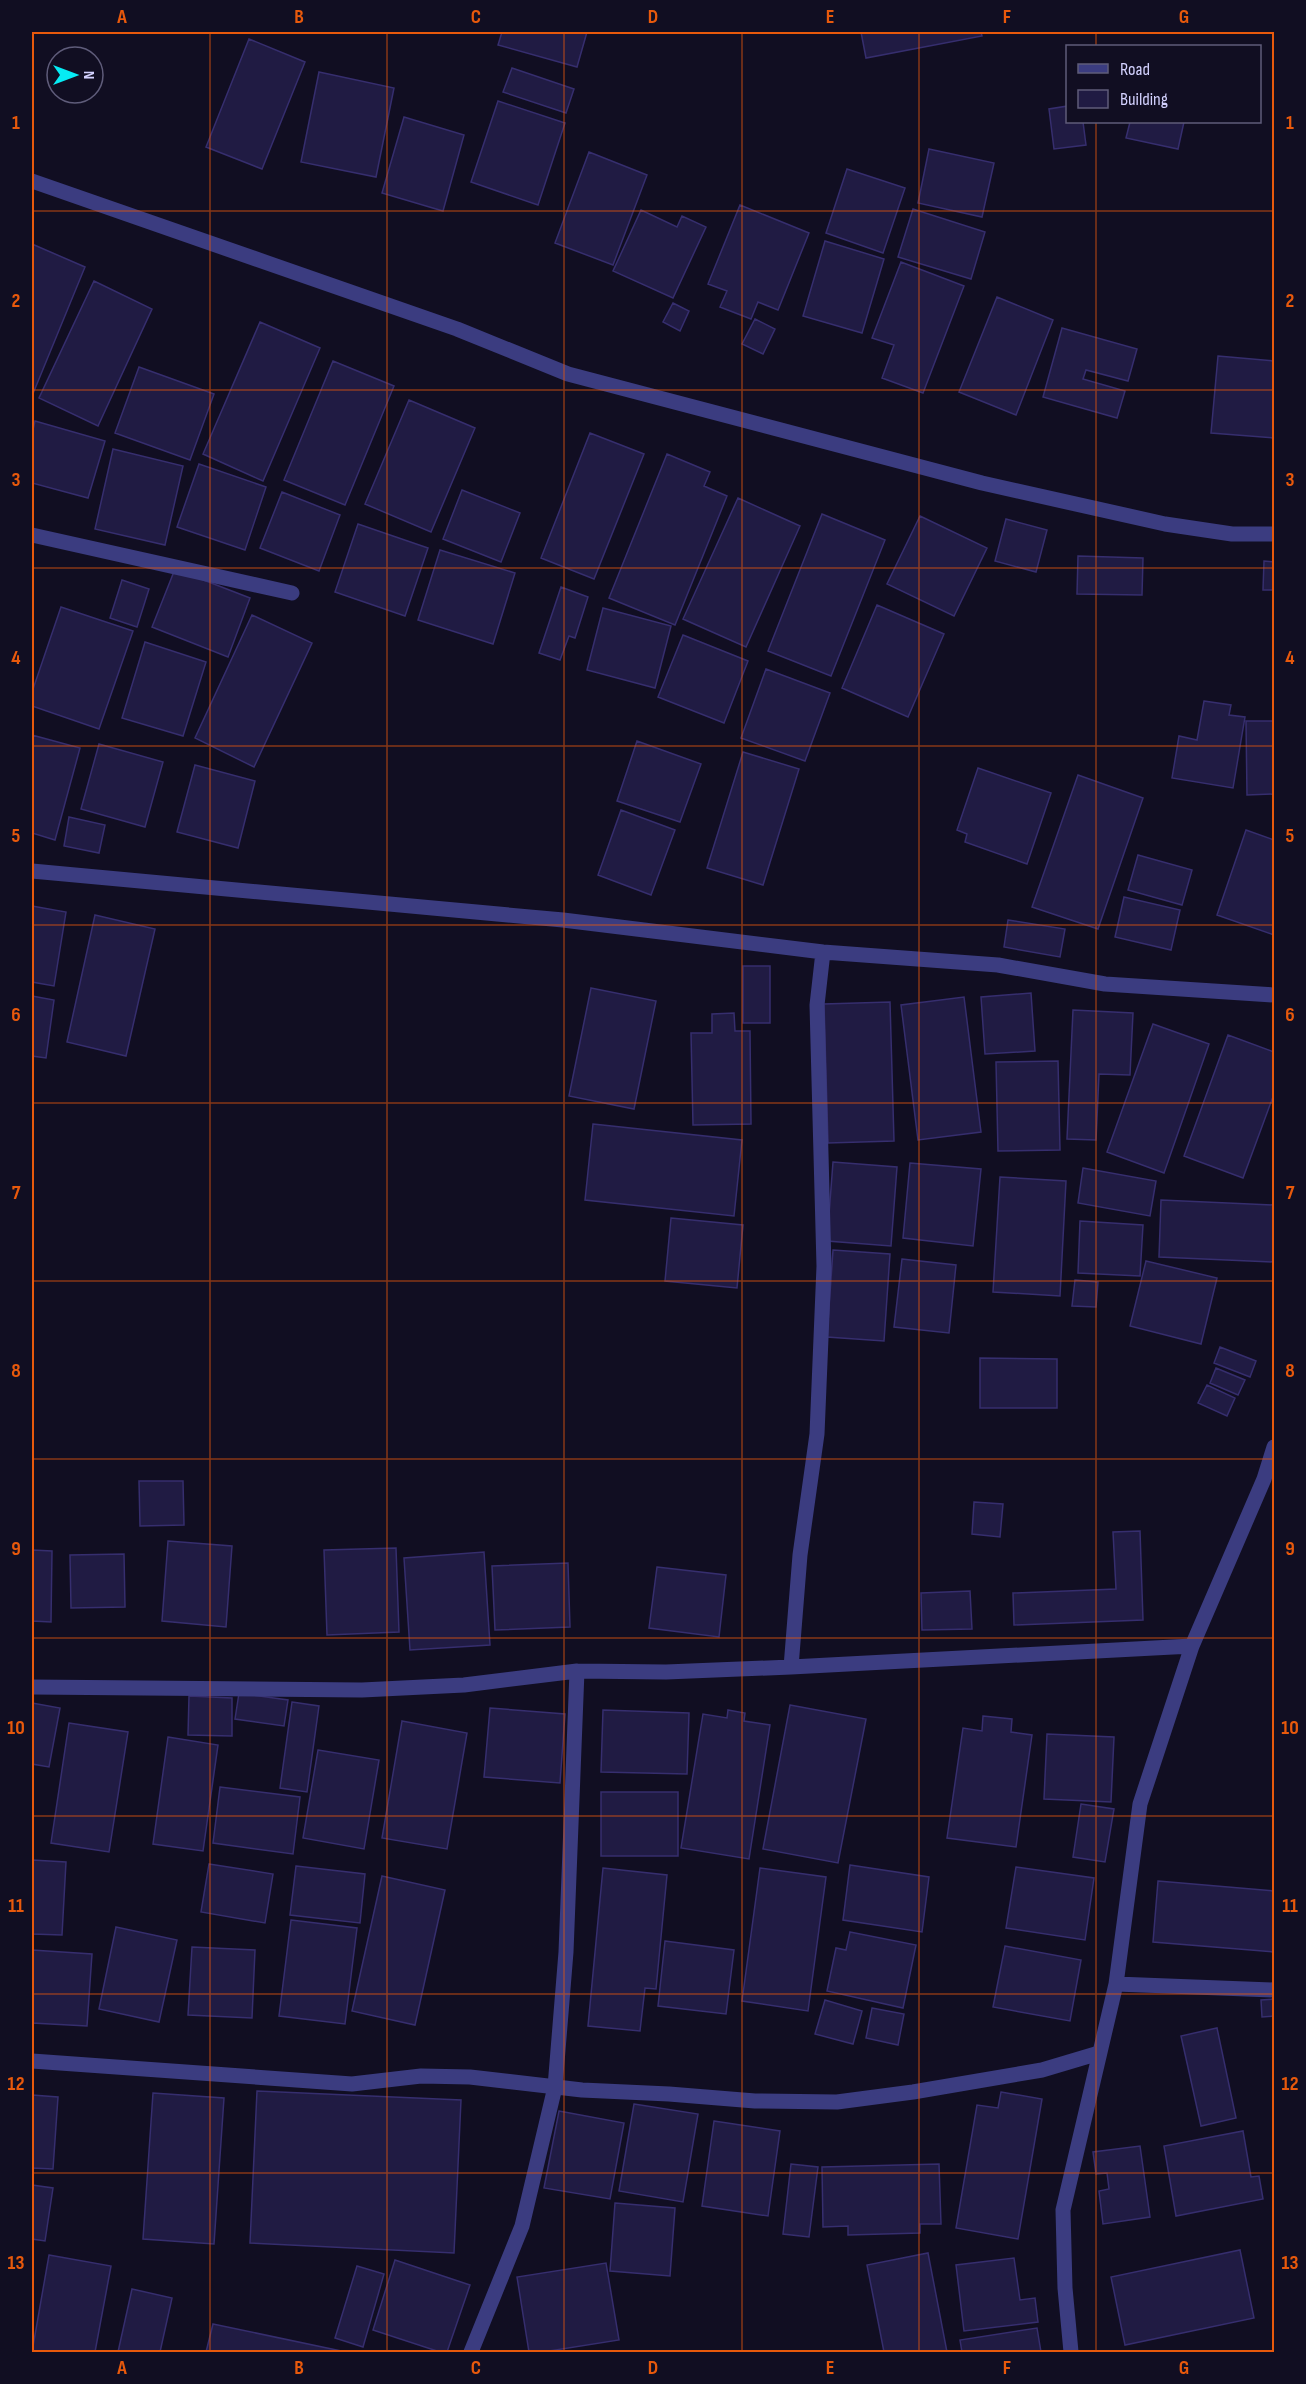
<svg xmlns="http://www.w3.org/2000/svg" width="1306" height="2384" font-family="'Sofia Sans Condensed',sans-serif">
	<rect width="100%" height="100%" fill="#110e22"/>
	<path fill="#201b43" stroke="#362e6e" stroke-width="1.5" d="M502,32H587L577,67L498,45Z
		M861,32H981L982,36L866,58Z
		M249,39L305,62L262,169L206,147Z
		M512,68L574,89L566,113L503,92Z
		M319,72L394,88L376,177L301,162Z
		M498,101L565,123L538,205L471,182Z
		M1068,106V122H1083L1086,145L1054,149L1049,109Z
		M404,117L464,135L443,211L382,193Z
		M1130,122H1184L1178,149L1126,138Z
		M929,149L994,163L982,217L918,203Z
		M589,152L647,175L613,265L555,243Z
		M847,169L905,188L883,253L826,233Z
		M740,205L809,233L778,310L758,302L751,319L720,307L727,291L708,284Z
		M913,209L985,232L971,279L898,257Z
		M641,210L677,227L682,216L706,227L673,298L613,271Z
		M825,241L884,259L862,333L803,316Z
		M32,244L85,267L32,396Z
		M901,262L964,286L923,393L882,378L894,345L872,338Z
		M94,281L152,309L98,426L39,398Z
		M997,297L1053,320L1016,415L959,392Z
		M673,303L689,311L680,331L663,322Z
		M755,319L775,329L763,354L742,344Z
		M260,322L320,348L263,481L203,454Z
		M1062,328L1137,349L1128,381L1086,370L1083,379L1125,391L1117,418L1043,397Z
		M1218,356L1274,361V438L1211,433Z
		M333,361L394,386L345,505L284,480Z
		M139,367L214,394L190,460L115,433Z
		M409,400L475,428L431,532L365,504Z
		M35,421L105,441L88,498L32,483V434Z
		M590,433L644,454L594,579L541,558Z
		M113,449L183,466L165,545L95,529Z
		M667,454L710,472L704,486L727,496L675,625L609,598Z
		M199,464L266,487L245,550L177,527Z
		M462,490L520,513L501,562L443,539Z
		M282,492L340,515L319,571L260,548Z
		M738,498L800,526L746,647L683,619Z
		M822,514L885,540L831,676L768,651Z
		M920,516L987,548L954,616L887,584Z
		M1006,519L1047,530L1036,572L995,561Z
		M358,524L428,548L405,616L335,592Z
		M440,550L515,573L493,644L418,620Z
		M1078,556L1143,558L1142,595L1077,594Z
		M1264,561L1274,562V590H1263Z
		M175,569L250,598L228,657L152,627Z
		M122,580L149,589L137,627L110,618Z
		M561,587L588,597L575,638L569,636L560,660L539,653Z
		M877,605L944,634L908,717L842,688Z
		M61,607L133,631L99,729L32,706V692Z
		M603,608L671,626L655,688L587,670Z
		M252,615L312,643L254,767L195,738Z
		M683,635L748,661L724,723L658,697Z
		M145,642L206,662L183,736L122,718Z
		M766,669L830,693L805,761L741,738Z
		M1204,701L1231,705L1229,715L1245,717L1233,788L1172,778L1179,736L1197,740Z
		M1246,721H1274V794L1247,795Z
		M32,735L80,748L55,840L32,833Z
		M637,741L701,764L680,822L617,801Z
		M99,744L163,762L145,827L81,809Z
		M743,752L799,769L763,885L707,868Z
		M195,765L255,781L238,848L177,832Z
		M978,768L1051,793L1027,864L965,842L967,834L957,830Z
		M1078,775L1143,798L1098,929L1032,907Z
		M621,810L675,830L651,895L598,875Z
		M69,817L105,825L99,853L64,846Z
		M1246,830L1274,840V935L1217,915Z
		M1138,855L1192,870L1182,905L1128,890Z
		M1124,897L1180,910L1171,950L1115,937Z
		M32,906L66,912L54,986L32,982Z
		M95,915L155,929L126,1056L67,1042Z
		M1008,920L1065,929L1060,957L1004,947Z
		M743,966H770V1023H743Z
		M591,988L656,1001L634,1109L569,1096Z
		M1031,993L1035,1051L985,1054L981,997Z
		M32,996L54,1000L46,1058L32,1056Z
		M964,997L981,1132L918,1140L901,1005Z
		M890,1002L894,1141L828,1143L824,1004Z
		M1073,1010L1133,1013L1130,1075L1099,1074L1096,1140L1067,1139Z
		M734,1013L735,1031H750L751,1124L693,1125L691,1033H712V1014Z
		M1153,1024L1209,1044L1164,1173L1107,1152Z
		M1228,1035L1274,1052V1094L1243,1178L1184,1156Z
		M1058,1061L1060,1150L998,1151L996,1062Z
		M593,1124L742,1140L734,1216L585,1200Z
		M833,1162L897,1167L891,1246L827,1241Z
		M910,1163L981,1169L973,1246L903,1238Z
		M1083,1168L1156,1181L1150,1216L1078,1203Z
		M1000,1177L1066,1181L1060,1296L993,1292Z
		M1161,1200L1274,1205V1262L1159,1257Z
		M671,1218L743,1225L737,1288L665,1281Z
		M1080,1221L1143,1225L1140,1276L1078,1273Z
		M833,1250L890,1254L884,1341L827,1337Z
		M902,1259L956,1265L949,1333L894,1327Z
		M1146,1261L1217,1278L1201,1344L1130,1326Z
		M1075,1280L1098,1282L1096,1307L1072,1306Z
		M1220,1347L1256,1361L1250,1377L1214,1363Z
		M980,1358L1057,1359V1408H980Z
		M1216,1368L1245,1380L1238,1395L1210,1383Z
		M1207,1385L1235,1398L1227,1416L1198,1403Z
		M139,1481H183L184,1525L140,1526Z
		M974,1502L1003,1504L1000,1537L972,1534Z
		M1140,1531L1143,1620L1014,1625L1013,1593L1116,1589L1113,1532Z
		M168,1541L232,1546L226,1627L162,1621Z
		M396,1548L399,1632L327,1635L324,1550Z
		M32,1550L52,1551L51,1622L32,1621Z
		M484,1552L490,1645L410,1650L404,1558Z
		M124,1554L125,1607L71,1608L70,1555Z
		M568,1563L570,1627L495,1630L492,1566Z
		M657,1567L726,1575L719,1637L649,1628Z
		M970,1591L972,1629L922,1630L921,1593Z
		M239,1693L288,1700L284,1726L235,1719Z
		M189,1696L232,1698V1736L188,1735Z
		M292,1702L319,1706L307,1792L280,1788Z
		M32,1703L60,1708L49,1767L32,1764Z
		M790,1705L866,1719L838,1863L763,1849Z
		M490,1708L565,1714L560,1783L484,1777Z
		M603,1710L689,1713L687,1774L601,1772Z
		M728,1710L745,1713L744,1721L770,1725L749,1859L681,1848L703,1714L727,1718Z
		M983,1716L1012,1719L1011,1732L1032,1735L1016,1847L947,1838L963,1728L982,1731Z
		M402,1721L467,1733L447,1849L382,1838Z
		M69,1723L128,1732L109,1852L51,1843Z
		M1047,1734L1114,1737L1111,1802L1044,1799Z
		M168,1737L218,1745L203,1851L153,1844Z
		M318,1750L379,1760L364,1849L303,1838Z
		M220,1787L300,1797L293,1854L213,1843Z
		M601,1792H678V1856H601Z
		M1081,1804L1114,1809L1105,1862L1073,1857Z
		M32,1860L66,1862L62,1935L32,1934Z
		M209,1864L273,1874L265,1923L201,1912Z
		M850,1865L929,1877L922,1932L843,1920Z
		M296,1866L365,1874L360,1923L290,1915Z
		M1016,1867L1094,1878L1085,1940L1006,1928Z
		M603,1868L667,1875L656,1989L645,1988L640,2031L588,2026Z
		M760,1868L826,1877L808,2011L742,2001Z
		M382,1876L445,1890L415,2025L352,2011Z
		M1158,1881L1274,1891V1952L1153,1942Z
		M291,1920L357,1928L345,2024L279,2016Z
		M116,1927L177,1940L159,2022L99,2009Z
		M850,1932L916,1945L903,2008L827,1991L836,1948L846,1950Z
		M665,1941L734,1950L726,2014L658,2006Z
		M1005,1946L1081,1960L1070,2021L993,2007Z
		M192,1947L255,1950L252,2018L188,2015Z
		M32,1950L92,1954L87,2026L32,2023Z
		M1274,1999V2016L1262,2017L1261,2000Z
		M825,2000L862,2011L853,2044L815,2034Z
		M872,2008L904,2014L898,2045L866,2038Z
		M1217,2028L1236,2118L1201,2126L1181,2036Z
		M257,2091L461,2100L454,2253L250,2243Z
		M1001,2092L1042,2099L1018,2239L956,2228L977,2105L998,2108Z
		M153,2093L224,2098L214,2244L143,2239Z
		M32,2095L58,2097L53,2169L32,2168Z
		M634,2104L698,2114L683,2202L619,2191Z
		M559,2111L624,2123L610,2199L544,2188Z
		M714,2121L780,2131L768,2216L702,2206Z
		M1243,2131L1251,2177L1259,2176L1263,2199L1176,2216L1164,2146Z
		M1140,2146L1150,2217L1103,2224L1099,2191L1109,2189L1107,2173L1096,2174L1093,2152Z
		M791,2164L818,2167L809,2237L783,2234Z
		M939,2164L941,2224H920V2233L848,2235V2226L823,2227L822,2167Z
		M32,2185L53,2188L45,2241L32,2239Z
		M615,2203L675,2208L670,2276L610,2271Z
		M1240,2250L1254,2318L1125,2345L1111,2277Z
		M928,2253L947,2352H884L867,2265Z
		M49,2255L111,2266L95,2352H32Z
		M1014,2258L1020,2300L1035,2298L1038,2322L964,2331L956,2265Z
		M395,2260L470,2285L447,2352H440L373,2330Z
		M606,2263L619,2340L543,2352H529L517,2277Z
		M357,2266L384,2274L363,2347L335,2338Z
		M132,2289L172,2298L160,2352H118Z
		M213,2324L346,2352H206Z
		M1037,2328L1041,2352H962L960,2340Z"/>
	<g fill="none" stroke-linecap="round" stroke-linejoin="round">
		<path stroke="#3b3c80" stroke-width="15" d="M32,181L457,329L568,374L982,483L1165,524L1232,534H1274
			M32,535L292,593
			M32,871L563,920L823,952L998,965L1105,984L1274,995
			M791,1667L800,1555L817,1434L824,1266L817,1005L823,952
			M32,1687L362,1690L464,1685L577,1671L666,1672L791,1667L1192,1646
			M1116,1984L1274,1990
			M32,2061L352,2084L421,2076L470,2077L582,2090L669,2094L755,2101L837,2102L913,2092L1042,2070L1099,2053
			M471,2352L522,2226L555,2087L566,1952L577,1671
			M1071,2352L1065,2288L1063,2210L1116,1984L1140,1804L1192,1646L1264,1479L1274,1447"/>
	</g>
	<path fill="none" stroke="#e8590c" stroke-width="1.5" stroke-opacity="0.55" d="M210,32V2352M387,32V2352M564,32V2352M742,32V2352M919,32V2352M1096,32V46M1096,122V2352M32,211H1274M32,390H1274M32,568H1274M32,746H1274M32,925H1274M32,1103H1274M32,1281H1274M32,1459H1274M32,1638H1274M32,1816H1274M32,1994H1274M32,2173H1274"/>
	<rect width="1306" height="2384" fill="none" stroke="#110e22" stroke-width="66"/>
	<rect x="1066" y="45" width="195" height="78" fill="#110e22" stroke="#5f5c7a" stroke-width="1.5"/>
	<rect x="1078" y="64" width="30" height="9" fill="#3b3c80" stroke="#5f5c7a" stroke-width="1.5"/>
	<text x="1120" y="75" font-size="18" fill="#d3d1fe">Road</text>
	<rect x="1078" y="90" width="30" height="18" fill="#201b43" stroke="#5f5c7a" stroke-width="1.5"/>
	<text x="1120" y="105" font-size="18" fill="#d3d1fe">Building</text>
	<g transform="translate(75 75) rotate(90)"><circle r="28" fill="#110e22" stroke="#5f5c7a" stroke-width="1.5"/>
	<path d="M0-4.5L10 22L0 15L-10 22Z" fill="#06ebf4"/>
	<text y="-9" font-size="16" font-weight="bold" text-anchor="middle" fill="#d3d1fe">N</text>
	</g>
	<rect x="33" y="33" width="1240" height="2318" fill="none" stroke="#e8590c" stroke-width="2"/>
	<g font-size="20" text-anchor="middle" font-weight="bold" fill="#e8590c">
		<text x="122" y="23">A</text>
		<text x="299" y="23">B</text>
		<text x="476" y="23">C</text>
		<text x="653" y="23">D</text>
		<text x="830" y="23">E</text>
		<text x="1007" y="23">F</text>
		<text x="1184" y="23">G</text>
		<text x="16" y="129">1</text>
		<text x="1290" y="129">1</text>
		<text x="16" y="307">2</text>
		<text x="1290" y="307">2</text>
		<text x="16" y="486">3</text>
		<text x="1290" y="486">3</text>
		<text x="16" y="664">4</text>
		<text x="1290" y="664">4</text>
		<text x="16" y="842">5</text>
		<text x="1290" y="842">5</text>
		<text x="16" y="1021">6</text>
		<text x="1290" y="1021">6</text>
		<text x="16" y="1199">7</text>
		<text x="1290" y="1199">7</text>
		<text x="16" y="1377">8</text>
		<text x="1290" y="1377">8</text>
		<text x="16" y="1555">9</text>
		<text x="1290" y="1555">9</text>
		<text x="16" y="1734">10</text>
		<text x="1290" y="1734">10</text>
		<text x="16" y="1912">11</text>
		<text x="1290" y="1912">11</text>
		<text x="16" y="2090">12</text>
		<text x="1290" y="2090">12</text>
		<text x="16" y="2269">13</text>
		<text x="1290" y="2269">13</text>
		<text x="122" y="2374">A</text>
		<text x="299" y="2374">B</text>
		<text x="476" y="2374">C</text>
		<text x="653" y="2374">D</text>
		<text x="830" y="2374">E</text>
		<text x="1007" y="2374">F</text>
		<text x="1184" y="2374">G</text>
	</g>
</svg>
